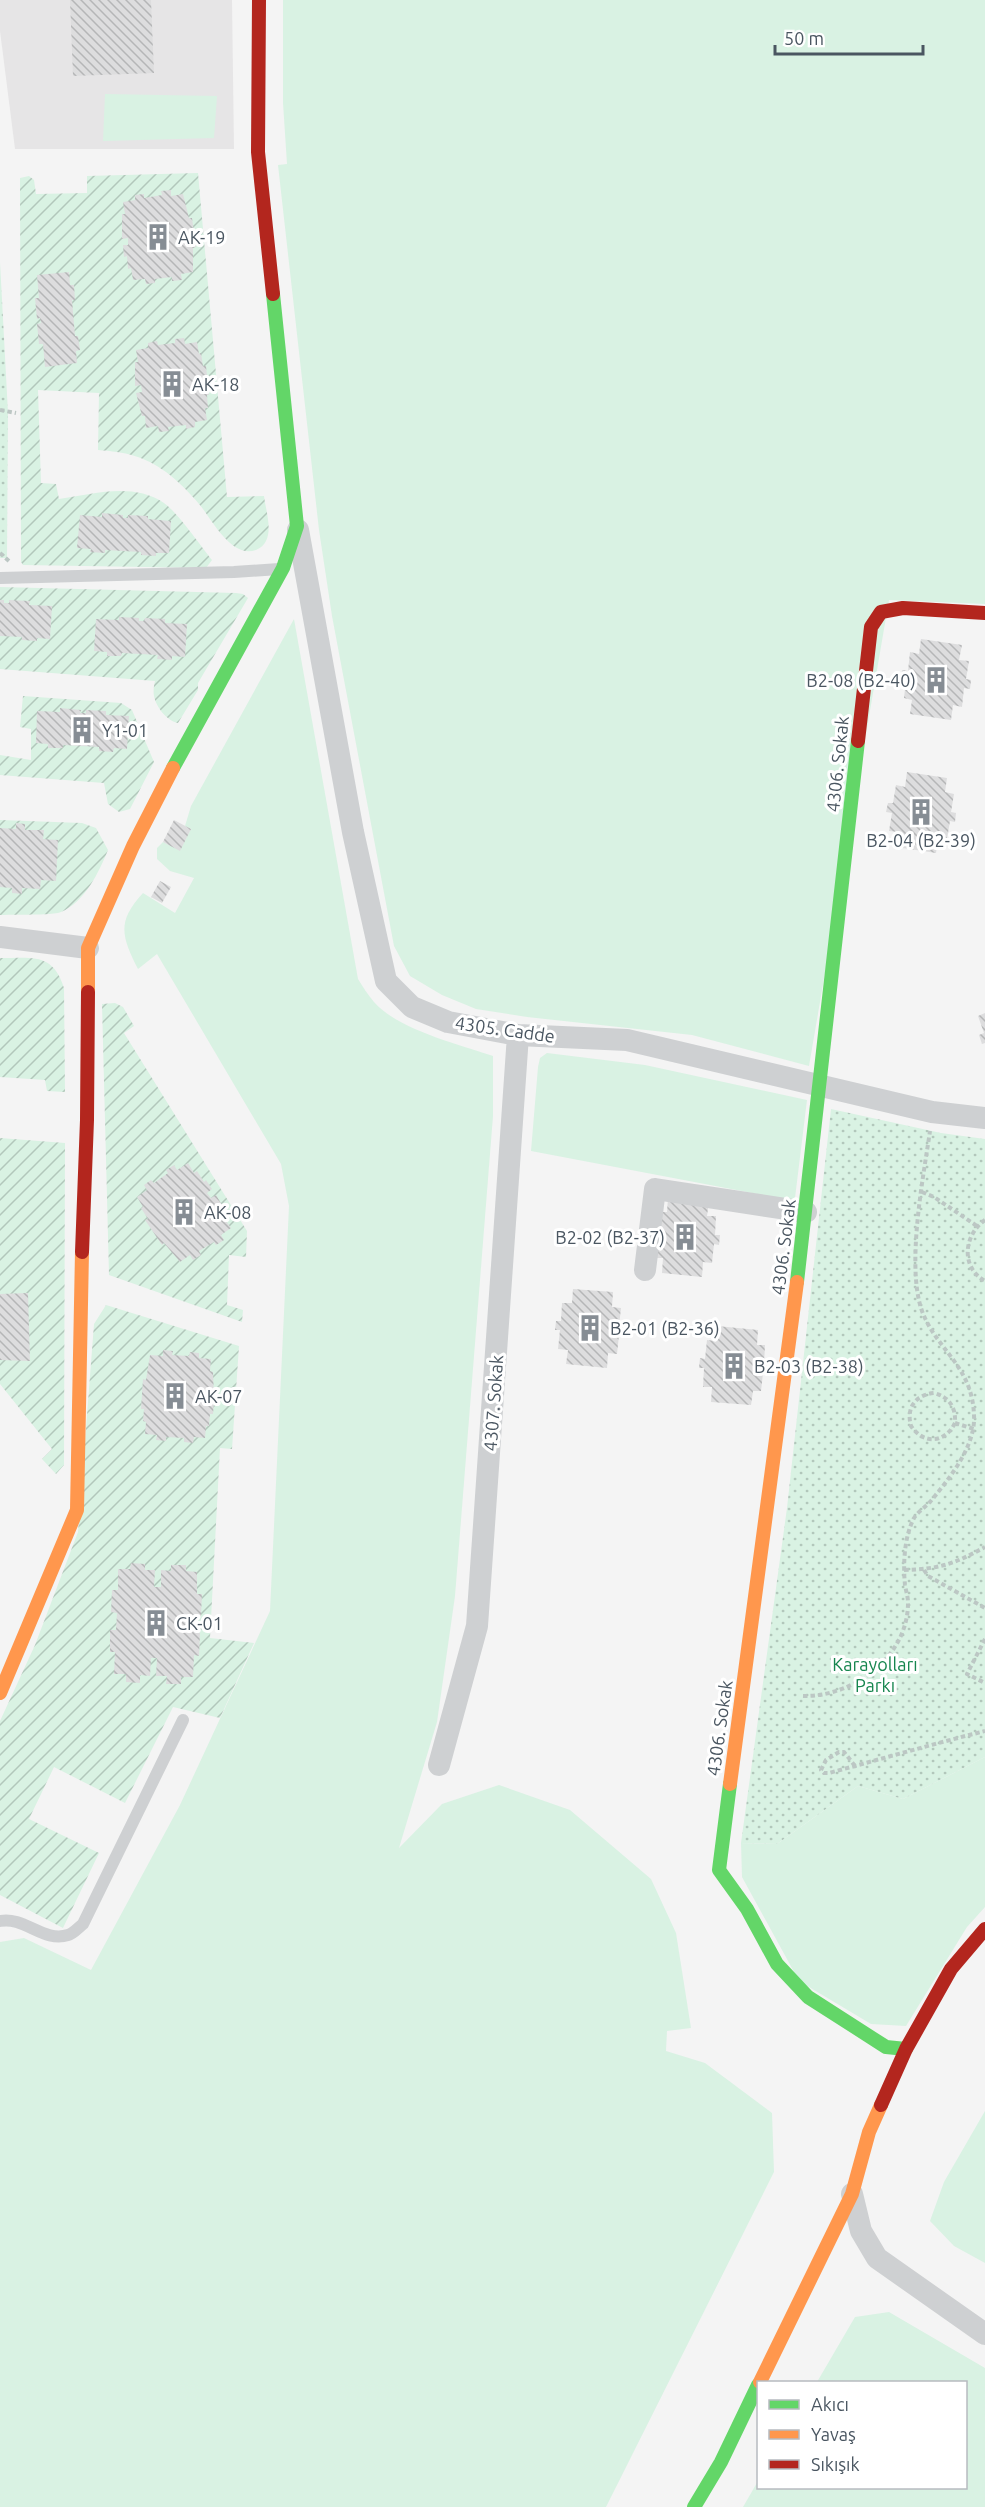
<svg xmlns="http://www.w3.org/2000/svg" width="985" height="2507" font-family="Ubuntu,sans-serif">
	<defs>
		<pattern id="park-dots" width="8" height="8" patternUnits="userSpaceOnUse" patternTransform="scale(1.5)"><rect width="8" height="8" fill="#d9f2e3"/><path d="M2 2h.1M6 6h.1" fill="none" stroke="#b2c7bb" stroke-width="1.8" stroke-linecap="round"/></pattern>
		<pattern id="garden-furrows" width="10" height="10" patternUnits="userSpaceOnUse" patternTransform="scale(1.5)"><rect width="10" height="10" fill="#d9f2e3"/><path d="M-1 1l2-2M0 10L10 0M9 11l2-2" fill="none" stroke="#b2c7bb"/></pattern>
		<pattern id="building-back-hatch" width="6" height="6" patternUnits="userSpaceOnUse" patternTransform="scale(1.5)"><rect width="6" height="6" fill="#ddddde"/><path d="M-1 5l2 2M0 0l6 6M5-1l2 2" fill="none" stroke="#b5b6b7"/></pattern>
	</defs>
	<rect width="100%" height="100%" fill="#f4f4f4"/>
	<path fill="#e6e5e6" d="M0,0H232L234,149H15L0,31Z"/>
	<path fill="#d9f2e3" d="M283,0H985V604L889,600L809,1066L692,1035L527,1017L476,1009L442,995L410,976L394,946L332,616L319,530L278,165L287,164L283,103Z
		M105,94L217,96L214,138L103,141Z
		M294,619L358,979C363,987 368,995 374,1002C397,1029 460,1045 493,1056V1116L455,1596L437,1722L399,1848L442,1804L499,1785L570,1810L651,1879L676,1933L691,2028L667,2031L666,2051L705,2063L772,2113L774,2172L606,2507H0V1942L24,1938L91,1970L180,1805L270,1611L289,1206L281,1164L157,954L138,969C122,937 116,922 143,893L175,913L194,878L170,871L157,859V848L163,842L180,850L191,829L185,826L191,806Z
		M547,1053L645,1065L807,1100L795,1198L789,1200L531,1151L538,1067L540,1058Z
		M985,1757V1907L967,1927L906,2026L871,2024L799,1981L742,1877L741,1843L777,1844L858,1786L903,1799Z
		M985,2111V2263L954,2246L930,2221L944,2182Z
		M889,2312L985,2368V2507H743L758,2481V2488H966V2382H817L855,2317Z"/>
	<path fill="url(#park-dots)" d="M0,262L8,413L7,558H0Z
		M831,1109L941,1133L985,1139V1757L903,1799L858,1786L777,1844L741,1843L787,1508Z"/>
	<path fill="url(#garden-furrows)" d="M198,173L227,497L264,496C266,513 277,541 256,550C231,559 212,519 199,504C190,493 178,481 166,472C144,456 125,452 98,450L99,393L38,390L41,483L56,484L59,499C94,494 133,482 164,503C178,513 200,545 212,560L206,568L23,565L21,562L20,178L29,176L34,180L36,194L87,193V176Z
		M0,587L236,593L243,594L248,598L198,683V690L178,723C167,721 156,707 154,696C153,692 154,685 155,681L0,669Z
		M23,696L121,703L132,710L154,762L130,809L119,812L108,804L104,783L0,775V755L31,760V729L20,727Z
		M0,820L82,823L96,828L108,850C99,872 85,902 61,912C51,916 13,914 0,915Z
		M0,958C32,958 53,952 64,988L65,1092L47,1091L45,1080L0,1077Z
		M115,1003L123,1007L134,1026L124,1033L247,1231L246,1257L229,1255L227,1305L243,1310L242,1322L109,1275L102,1004Z
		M0,1138L65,1143L64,1465L56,1474L42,1459L52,1449L0,1384Z
		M106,1305L239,1346L232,1449L220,1448L210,1638L254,1643L220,1718L173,1707L125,1803L54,1767L29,1819L99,1853L63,1928L0,1895V1721L35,1645L78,1532L94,1324Z"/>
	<path fill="url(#building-back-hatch)" d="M70,0H151L154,73L73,76Z
		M171,190V196L183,194L189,218H192L196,247L193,248V272L181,274L182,280L172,281V277L155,279V283L146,284L145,279L133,280L131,268L128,269L127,256L124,257L123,245H128V238L122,239V214H125L123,202L135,200V195L144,194V198L162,195L161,191Z
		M69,272L70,285H74L75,300H72L75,336H78L80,350L76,351L77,363L45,367L43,344H39L37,324L41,323L40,318L37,319L35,298H39L37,275Z
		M184,338L185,344L197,342L199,354L201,353L203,366H206L209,395H207L208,408H205L207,420L195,422V427L186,429V425L168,427L169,431L159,432L158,426L146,428L145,416H142L136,393L142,392L141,385L135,386V362H138L136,350L148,348V343L157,341L158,345L175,343V339Z
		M102,513L123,515V518H128V515L148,516V519L171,521L169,553H156V556L141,555V552L105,550V553L90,552L91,549L77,548L80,515L102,517Z
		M0,600H4V603H9V600L30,601L29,605L52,606L50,639L37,638V641L22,640V637L0,636Z
		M119,617L139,618V621H144L145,618L165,619V623L187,624L185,657L172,656V660L157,659L158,655L122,653L121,656H107V652L94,651L96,619L119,620Z
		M921,639L962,645L959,660L969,661L966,679L971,680L970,689L964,688L962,707L953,705L951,720L910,714L912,700L904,698L906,680L901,679L902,670L908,671L910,652L919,654Z
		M60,708L81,710L80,713H86V710L106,711V715L129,716L127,749L114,748L113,752L99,751V747L63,745V748H48V744L36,743L37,711L60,712Z
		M907,772L947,778L945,792L954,794L951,812L956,813L955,822L950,821L947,839L938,838L936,853L896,847L898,832L889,831L892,813L886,812L888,803H893L896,785L905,787Z
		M174,820L191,829L180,851L163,842Z
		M16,823L25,824V830H44L43,839L58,840L56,881L41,880L40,889L22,888V894L12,893V888L0,887V828L16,829Z
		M160,881L171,887L162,903L151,897Z
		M985,1013V1043L982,1044L979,1035L984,1033L978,1016Z
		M188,1163L194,1173L197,1171L204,1182L206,1180L212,1189L207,1193L211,1198L216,1195L222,1205L220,1206L227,1216L224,1218L231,1228L221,1235L224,1240L216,1245L214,1242L199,1251L201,1255L193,1260L190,1255L180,1262L164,1243L162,1245L145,1220L148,1219L141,1208L143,1207L137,1197L147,1190L144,1185L151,1180L154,1183L168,1173L166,1170L174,1165L177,1170Z
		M668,1198L709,1201L707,1216H716L715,1235H720L719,1245L714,1244L712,1263L703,1262L702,1277L662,1273L663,1258H654L658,1212H667Z
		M573,1289L613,1292L612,1307L621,1308L619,1326H625L624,1336L619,1335L617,1354L608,1353L607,1368L566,1364L568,1350L558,1349L560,1330H555L556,1321H561L562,1303H572Z
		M28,1293L30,1361L0,1360V1294Z
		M717,1326L758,1330L757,1345H765L764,1364H769L768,1373H763L761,1391H753L751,1405L711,1402L712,1387H703L704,1368H699L700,1358L705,1359L707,1340L716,1341Z
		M163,1350L173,1351L172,1355L189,1356L190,1352L199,1353V1358L211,1359L210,1371L213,1372L214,1396L209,1395L208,1402H214L213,1414H210L209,1426H206L205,1438L194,1437L193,1443L184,1442V1438L166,1437V1441L156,1440L157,1435L145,1434L146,1422L143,1421L144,1409H141L143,1379L146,1380L150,1355L163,1356Z
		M131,1563L145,1564V1570H155L154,1587H161V1570L171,1571V1565H186V1571L197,1572V1594H202L201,1616H196L195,1633H200L199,1656L194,1655L193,1677H181V1684H166L167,1676H156L157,1658H151L150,1676L140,1675V1683L126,1682V1674H114L115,1652H110V1630H116L117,1613L111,1612L112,1590H118V1569H130Z"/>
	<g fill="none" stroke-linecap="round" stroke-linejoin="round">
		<path stroke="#bcc7c4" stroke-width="4" stroke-dasharray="4.5 3" stroke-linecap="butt" d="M0,410L16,413
			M0,553L10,562
			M922,1192L934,1197L977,1226
			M985,1220C964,1235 960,1267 985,1281
			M955,1423C945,1443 924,1445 911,1426C906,1408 915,1395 934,1393C949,1397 956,1407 955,1423L974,1429
			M904,1570C940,1569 954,1564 985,1547
			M924,1570L928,1576L985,1608
			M985,1639L967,1674L985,1683
			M803,1696C853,1697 908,1657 908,1603C908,1597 906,1591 905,1585C903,1565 904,1537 914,1518C918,1512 925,1507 930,1502C949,1479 976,1446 974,1415C972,1365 937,1351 922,1311C906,1266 923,1179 930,1131
			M855,1766L844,1752H839L826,1760L821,1770L824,1773H829C881,1759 933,1744 985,1731"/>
		<path stroke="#ced0d2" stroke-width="12" d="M0,578L234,572L279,569
			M0,1921C24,1916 44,1943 68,1935C73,1934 79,1927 83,1924L183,1720"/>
		<path stroke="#ced0d2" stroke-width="22" d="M298,530L353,832L386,981L412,1007L448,1022L518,1035L627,1040L932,1112L985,1118
			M0,937L88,948
			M645,1270L655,1189L806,1212
			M439,1765L477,1626L518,1035
			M852,2194L861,2231L877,2258L985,2334"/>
		<path stroke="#63d668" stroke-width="14" d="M173,768L283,568L297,526L273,294
			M797,1282L858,741
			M730,1784L719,1870L747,1909L777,1964L808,1997L886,2047L906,2049
			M694,2507L721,2462L758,2385"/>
		<path stroke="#ff974d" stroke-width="14" d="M88,992V948L133,846L173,768
			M0,1693L77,1510L82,1252
			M730,1784L797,1282
			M760,2382L852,2194L869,2132L881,2105"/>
		<path stroke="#b3261e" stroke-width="14" d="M259,0L258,152L273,294
			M858,741L871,627L881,612L903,608L985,613
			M82,1252L87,1120L88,992
			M881,2105L906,2049L951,1969L985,1929"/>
	</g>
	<defs>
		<symbol id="building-bare" viewBox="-9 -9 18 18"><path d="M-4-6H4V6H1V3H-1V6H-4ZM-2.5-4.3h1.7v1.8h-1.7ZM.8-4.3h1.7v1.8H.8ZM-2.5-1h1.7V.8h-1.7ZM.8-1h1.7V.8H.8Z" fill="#868d94" stroke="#fff" stroke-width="2.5" paint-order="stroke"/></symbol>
	</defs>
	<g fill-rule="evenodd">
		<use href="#building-bare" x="139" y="218" width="38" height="38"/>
		<use href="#building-bare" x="153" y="365" width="38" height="38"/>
		<use href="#building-bare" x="917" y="661" width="38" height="38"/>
		<use href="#building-bare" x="63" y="711" width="38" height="38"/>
		<use href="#building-bare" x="902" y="793" width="38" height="38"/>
		<use href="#building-bare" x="165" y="1193" width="38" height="38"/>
		<use href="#building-bare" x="666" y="1218" width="38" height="38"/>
		<use href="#building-bare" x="571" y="1309" width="38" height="38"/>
		<use href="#building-bare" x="715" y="1347" width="38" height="38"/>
		<use href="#building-bare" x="156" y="1377" width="38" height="38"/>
		<use href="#building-bare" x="137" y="1604" width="38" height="38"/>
	</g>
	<g text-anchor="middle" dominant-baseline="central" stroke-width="6" stroke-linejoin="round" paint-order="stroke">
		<g font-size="18" fill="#4a5661" stroke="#fff" text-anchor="start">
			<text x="178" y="237">AK-19</text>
			<text x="192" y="384">AK-18</text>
			<text x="916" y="680" text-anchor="end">B2-08 (B2-40)</text>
			<text x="102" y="730">Y1-01</text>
			<text x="921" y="840" text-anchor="middle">B2-04 (B2-39)</text>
			<text x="204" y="1212">AK-08</text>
			<text x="665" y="1237" text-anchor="end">B2-02 (B2-37)</text>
			<text x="610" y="1328">B2-01 (B2-36)</text>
			<text x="754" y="1366">B2-03 (B2-38)</text>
			<text x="195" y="1396">AK-07</text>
			<text x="176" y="1623">CK-01</text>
		</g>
		<g font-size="18" fill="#4a5661" stroke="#fff">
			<text transform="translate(837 764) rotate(-84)">4306. Sokak</text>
			<text transform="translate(505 1029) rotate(8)">4305. Cadde</text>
			<text transform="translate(783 1247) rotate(-83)">4306. Sokak</text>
			<text transform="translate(493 1403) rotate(-86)">4307. Sokak</text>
			<text transform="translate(719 1728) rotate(-82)">4306. Sokak</text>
		</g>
		<g font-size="18" fill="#17864f" stroke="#fff">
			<text x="875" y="1664">Karayolları<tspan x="875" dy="21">Parkı</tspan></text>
		</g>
	</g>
	<rect x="757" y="2381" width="210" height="108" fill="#ffffff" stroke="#b7bbc0" stroke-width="1.5"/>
	<rect x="769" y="2400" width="30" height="9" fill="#63d668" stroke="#b7bbc0" stroke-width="1.5"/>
	<text x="811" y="2411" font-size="18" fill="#4a5661">Akıcı</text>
	<rect x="769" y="2430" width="30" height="9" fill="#ff974d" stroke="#b7bbc0" stroke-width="1.5"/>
	<text x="811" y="2441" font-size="18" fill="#4a5661">Yavaş</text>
	<rect x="769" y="2460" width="30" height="9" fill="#b3261e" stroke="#b7bbc0" stroke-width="1.5"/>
	<text x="811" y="2471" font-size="18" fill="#4a5661">Sıkışık</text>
	<path d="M775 45v9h148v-9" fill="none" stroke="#4a5661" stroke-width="3"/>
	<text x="784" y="45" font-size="18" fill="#4a5661" stroke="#ffffff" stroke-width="4.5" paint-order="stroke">50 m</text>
</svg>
